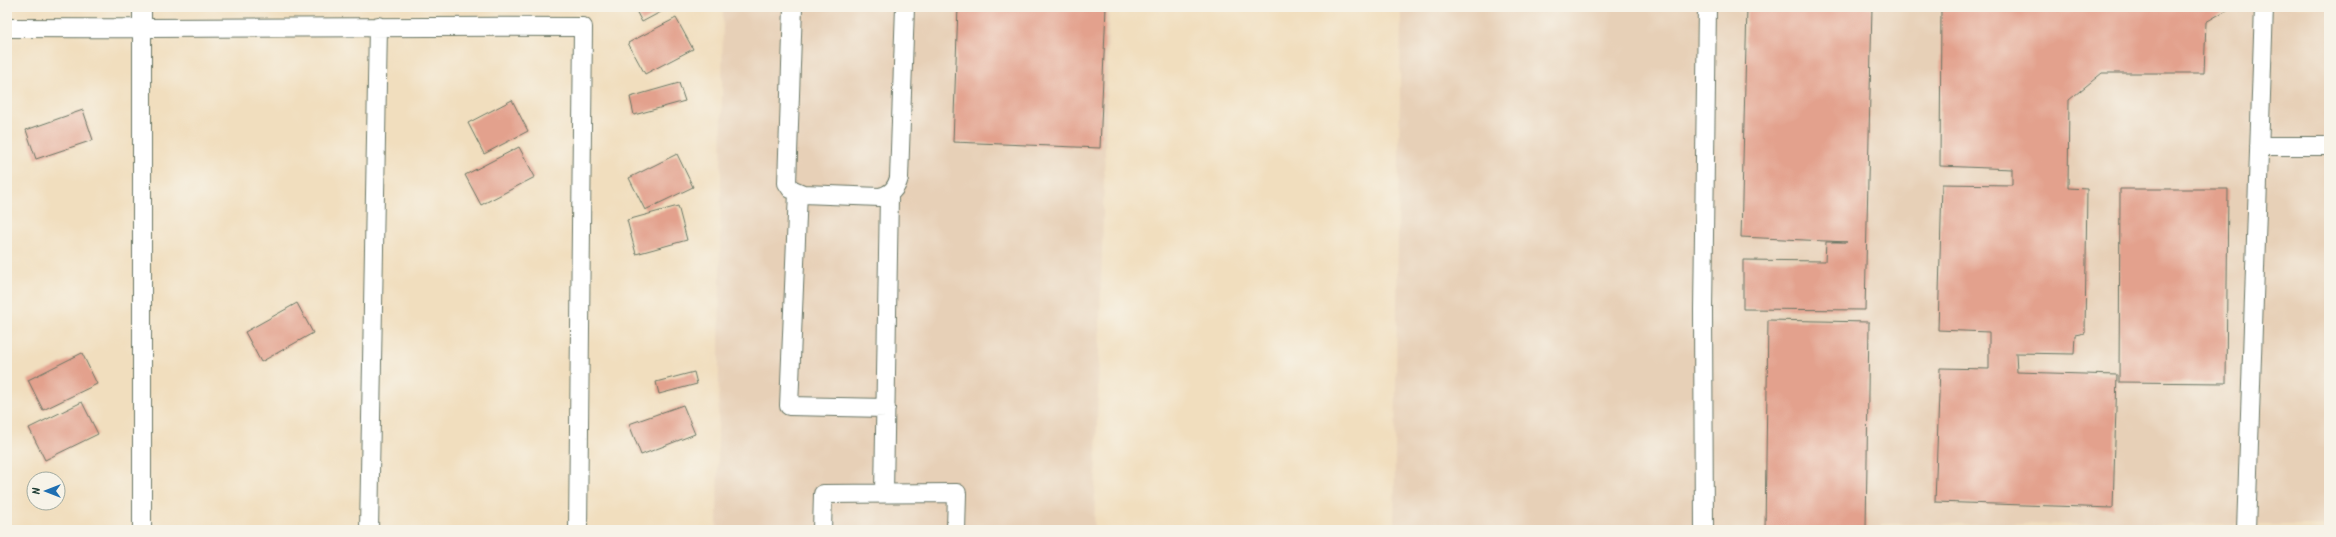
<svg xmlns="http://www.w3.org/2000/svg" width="2336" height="537" font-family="Kalam,sans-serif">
	<rect width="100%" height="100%" fill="#f7f3e8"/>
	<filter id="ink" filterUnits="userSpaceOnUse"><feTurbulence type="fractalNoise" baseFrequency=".025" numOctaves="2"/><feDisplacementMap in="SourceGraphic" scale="8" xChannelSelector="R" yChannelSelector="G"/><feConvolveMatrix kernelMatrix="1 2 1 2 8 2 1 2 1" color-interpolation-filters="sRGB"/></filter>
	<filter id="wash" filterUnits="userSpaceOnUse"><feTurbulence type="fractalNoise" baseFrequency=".012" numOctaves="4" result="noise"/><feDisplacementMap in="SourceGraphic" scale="16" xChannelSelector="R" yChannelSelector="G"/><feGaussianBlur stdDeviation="0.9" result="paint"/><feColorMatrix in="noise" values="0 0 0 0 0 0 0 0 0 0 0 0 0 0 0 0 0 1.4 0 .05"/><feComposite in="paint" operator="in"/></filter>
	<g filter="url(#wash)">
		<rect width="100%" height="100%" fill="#f1debe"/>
		<path fill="#e7d0b7" d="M723,7H1109L1094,530H717Z
			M1401,7H2329V525L1882,524L1881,530H1394Z"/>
		<g id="blocks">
			<path fill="#e3a18d" d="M634,7H670L642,22Z
				M958,7H1106L1100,148L953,142Z
				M1747,7H1872L1865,310L1743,309V260L1825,261L1826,242H1847L1741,237Z
				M1941,7H2232L2206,22L2204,73H2102L2069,100L2068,188L2087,189L2085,333L2075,335L2074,354L2016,353L2017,372L2117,375L2113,508L1935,502L1940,368L1989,369V332L1938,330L1942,184L2012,185V169L1940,166Z
				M676,18L693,49L645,74L628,43Z
				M679,83L685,101L634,115L630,97Z
				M512,100L528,131L484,154L468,123Z
				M83,110L93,140L36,159L26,130Z
				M519,147L535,177L481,205L465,175Z
				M677,154L693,187L645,210L629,178Z
				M2120,189H2228L2226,383L2119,382Z
				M678,206L687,240L636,254L627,220Z
				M297,303L313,333L261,362L245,332Z
				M1768,320L1869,322L1866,530H1765Z
				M82,353L97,384L43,410L28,380Z
				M694,372L697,384L659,394L656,382Z
				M82,402L98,434L45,460L29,428Z
				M683,405L695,434L641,455L629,424Z"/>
		</g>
	</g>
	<g filter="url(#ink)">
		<use href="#blocks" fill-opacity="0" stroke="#687564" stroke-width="1"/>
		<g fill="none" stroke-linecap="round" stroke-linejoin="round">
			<defs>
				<path id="service" d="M142,7V530
					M793,7L787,183L791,189L803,194L880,197C891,194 896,189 899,178L905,7
					M7,28C199,29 391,26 583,27L578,530
					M2259,146H2329
					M798,192L789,406L886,408
					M884,493L889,195
					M369,530L378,26
					M822,530L823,494L957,493L956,530
					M1704,530L1703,310L1707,7
					M2246,530L2264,7"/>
			</defs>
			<use href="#service" stroke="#687564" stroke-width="20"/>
			<use href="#service" stroke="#fff" stroke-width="18"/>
		</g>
	</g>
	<rect width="2336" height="537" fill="none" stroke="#f7f3e8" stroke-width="24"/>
	<g transform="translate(46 491) rotate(270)"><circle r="19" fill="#f7f3e8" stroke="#a1aaa0"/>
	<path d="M0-3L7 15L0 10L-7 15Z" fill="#1f6fb2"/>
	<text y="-6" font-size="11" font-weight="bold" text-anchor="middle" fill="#1f3d34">N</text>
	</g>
</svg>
